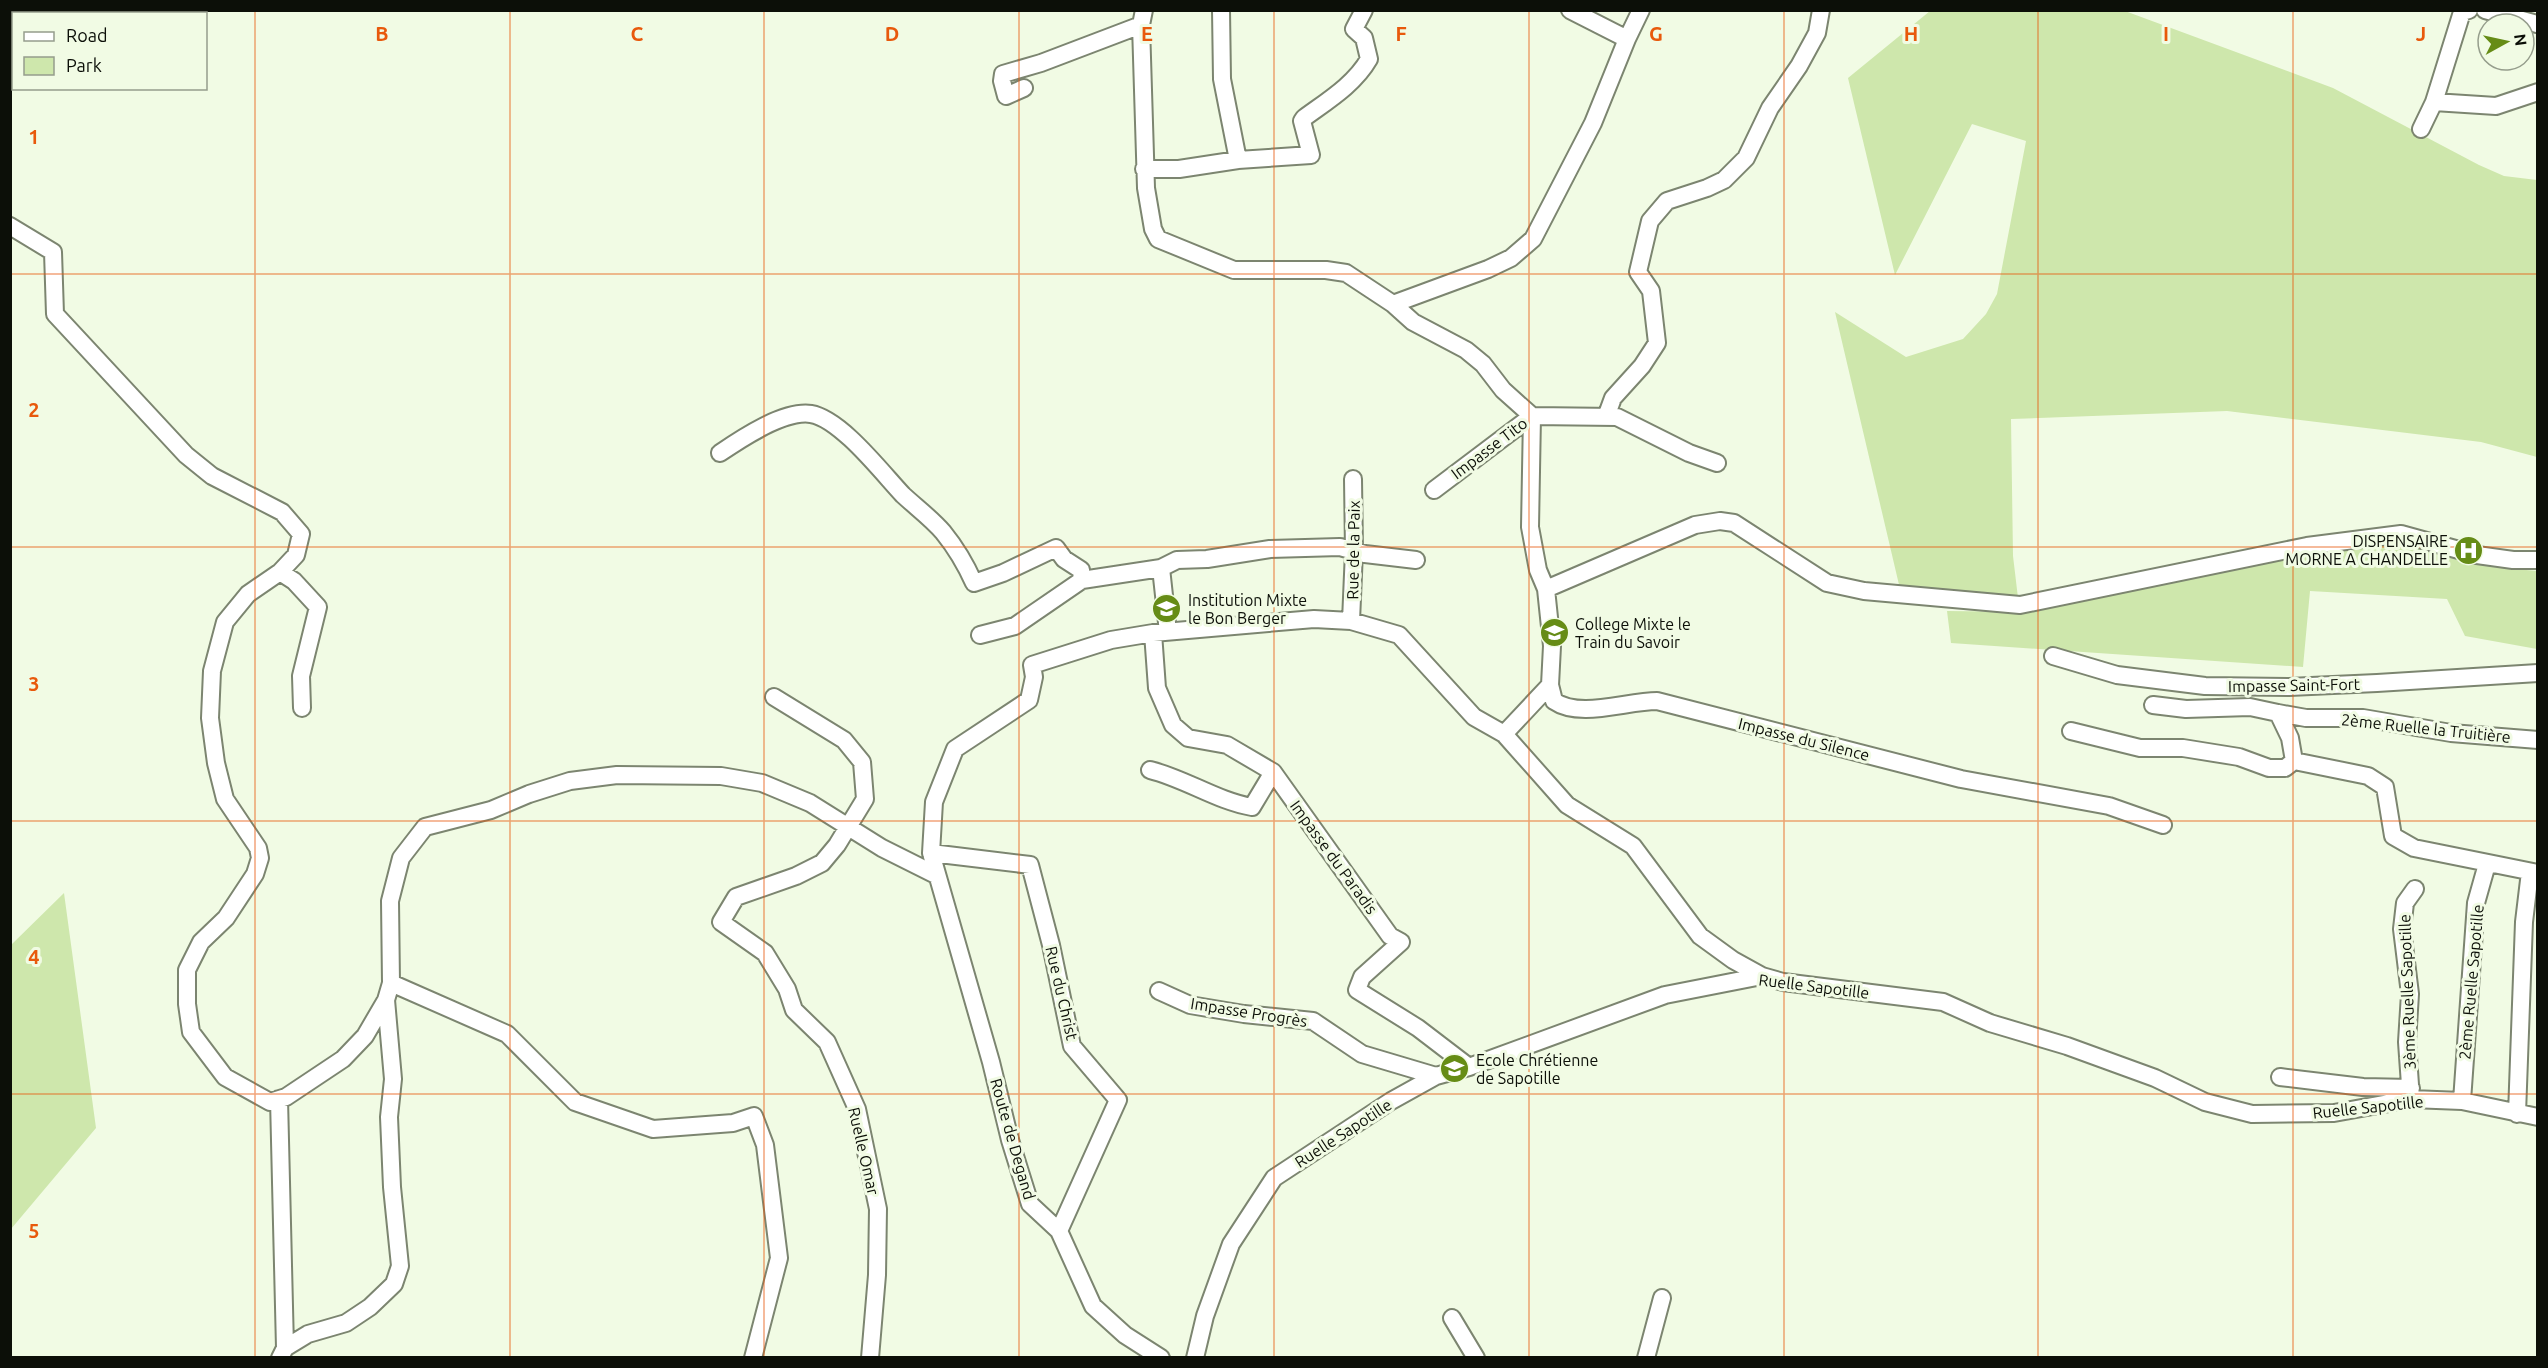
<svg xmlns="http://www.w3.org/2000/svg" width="2548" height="1368" font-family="Ubuntu,sans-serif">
	<rect width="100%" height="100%" fill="#f1fbe4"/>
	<path fill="#cee7ac" d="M1930,11H2125L2333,88L2479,165L2504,176L2537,180V457L2481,442L2227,411L2011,419L2013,556L2018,598L1900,589L1835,312L1906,357L1963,339L1986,314L1997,294L2026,141L1972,124L1895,275L1848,78Z
		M2398,544L2494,567L2537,571V649L2465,636L2447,599L2310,591L2303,667L1951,643L1947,611L2029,612L2301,555Z
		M64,893L96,1128L11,1229V945Z"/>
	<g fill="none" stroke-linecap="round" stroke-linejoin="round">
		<defs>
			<path id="minor" d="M1144,10L1141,25L1146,188L1153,229L1158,239L1234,270H1326L1346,273L1393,304L1413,322L1466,350L1483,364L1503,390L1532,416L1530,527L1538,570L1546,589L1552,646L1550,685L1554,701C1580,719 1626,701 1657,701L1961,779L2109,806L2163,825
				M1221,10L1222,79L1238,160
				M1570,10L1627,39
				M2485,10L2537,24
				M1024,88L1006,96L1002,81L1003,74L1041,63L1141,25
				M2434,102L2496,106L2538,92
				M2421,129L2434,102L2462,12L2469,10
				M1144,169H1179L1238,160L1311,155L1302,121L1304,118C1327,101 1354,85 1369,59L1364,38L1354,29L1364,10
				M10,226L53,252L55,314L186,455L212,476L282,512L301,534L296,555L280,572L248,594L225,622L212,671L210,718L216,763L225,799L258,848L260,858L255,874L226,918L201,942L187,970V1004L191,1032L225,1077L270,1102L286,1097L343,1059L365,1036L386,1000L391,983L390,901L401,858L425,827L491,810L529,794L570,781L617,775L721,776L762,783L810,803L882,848L936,875
				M1393,304L1488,269L1511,258L1533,239L1593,123L1627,39L1641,10
				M1606,417L1613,398L1642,366L1657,343L1651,291L1638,272L1650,221L1667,201L1707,188L1724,180L1746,158L1770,108L1799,66L1817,33L1821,10
				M720,453C742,438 784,410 811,414C841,419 883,474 903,495C916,507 932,519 943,532C956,548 966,565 974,583L1003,573L1056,548L1064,559L1081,570L1082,580
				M1434,490L1532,416L1617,417L1689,453L1717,463
				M1161,568L1168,632
				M280,572L294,581L318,607L301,676L302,708
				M1546,589L1695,525L1720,521L1734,523L1827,583L1864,591L2020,605L2307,546L2401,534L2477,555L2513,560H2538
				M1351,621L1354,551L1353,479
				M1153,633L1157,688L1173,725L1188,738L1227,745L1273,772L1390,936L1401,942L1362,977L1357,990L1418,1028L1469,1067
				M980,635L1015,626L1082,580L1161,568L1177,560L1207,559L1270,549L1340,547L1365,554L1416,560
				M2053,656L2117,675L2205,686L2289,687L2377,683L2538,673
				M774,697L844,740L862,762L865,799L837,845L822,863L796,876L736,897L721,922L765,953L787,989L794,1010L827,1042L857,1109L878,1209L877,1275L870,1358
				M2153,705L2186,709L2250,707L2278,713L2290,738L2294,761
				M2278,713L2306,718H2363L2451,733L2538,740
				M2071,731L2140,748H2183L2239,757L2269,768H2285L2294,761L2368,776L2385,787L2393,836L2414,848L2538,873
				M1504,734L1550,685
				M1150,770C1186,779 1217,801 1252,807L1273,772
				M931,853L1030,865L1051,945L1072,1046L1118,1100L1059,1231
				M391,983L507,1034L575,1102L653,1129L733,1123L754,1116L765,1145L779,1258L753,1358
				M1159,991L1190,1005L1244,1014L1313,1021L1362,1054L1436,1076
				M2280,1077L2363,1087L2411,1088
				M279,1099L285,1348
				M2411,1099L2407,1042L2410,994L2402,929L2405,903L2415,889
				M2462,1101L2476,903L2487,864
				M2517,1114L2524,922L2530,872
				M1452,1318L1476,1358
				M280,1358L285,1348L308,1334L346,1323L370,1307L394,1284L400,1266L392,1187L389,1117L393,1079L386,1000
				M1161,1358L1125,1335L1093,1306L1059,1231L1030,1204L1010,1140L991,1062L931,853L934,802L955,749L1029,700L1034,677L1032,665L1111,640L1153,633L1314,619L1351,621L1399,635L1474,717L1504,734L1567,805L1633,846L1700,936L1733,960L1762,976
				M1195,1358L1205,1316L1231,1244L1274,1178L1391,1101L1436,1076L1469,1067L1665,995L1762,976L1783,982L1943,1002L1990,1023L2067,1046L2155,1078L2205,1102L2252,1114L2334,1113L2411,1099L2462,1101L2538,1117
				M1646,1358L1662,1298"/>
		</defs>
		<use href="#minor" stroke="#7c8570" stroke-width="20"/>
		<use href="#minor" stroke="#fff" stroke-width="16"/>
	</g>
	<path fill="none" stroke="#e8590c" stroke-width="1.5" stroke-opacity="0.55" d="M255,10V1358M510,10V1358M764,10V1358M1019,10V1358M1274,10V1358M1529,10V1358M1784,10V1358M2038,10V1358M2293,10V1358M10,274H2538M10,547H2538M10,821H2538M10,1094H2538"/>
	<defs>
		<symbol id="hospital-disc" viewBox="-11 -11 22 22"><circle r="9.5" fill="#668c16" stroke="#f1fbe4"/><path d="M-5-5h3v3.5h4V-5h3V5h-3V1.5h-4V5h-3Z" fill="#fff"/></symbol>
		<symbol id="school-disc" viewBox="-11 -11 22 22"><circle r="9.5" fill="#668c16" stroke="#f1fbe4"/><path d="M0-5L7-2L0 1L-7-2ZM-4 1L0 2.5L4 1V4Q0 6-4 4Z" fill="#fff"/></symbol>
	</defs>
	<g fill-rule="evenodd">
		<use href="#hospital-disc" x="2452" y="534" width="33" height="33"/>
		<use href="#school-disc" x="1150" y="592" width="33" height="33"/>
		<use href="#school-disc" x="1538" y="616" width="33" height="33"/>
		<use href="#school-disc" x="1438" y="1052" width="33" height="33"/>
	</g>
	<g text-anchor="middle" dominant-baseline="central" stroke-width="6" stroke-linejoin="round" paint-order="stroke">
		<g font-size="16" fill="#0c0f08" stroke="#f1fbe4">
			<text transform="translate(1489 448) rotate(-37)">Impasse Tito</text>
			<text transform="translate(1353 550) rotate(-89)">Rue de la Paix</text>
			<text transform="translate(2294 685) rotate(-1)">Impasse Saint-Fort</text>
			<text transform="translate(2426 728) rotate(6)">2ème Ruelle la Truitière</text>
			<text transform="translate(1804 739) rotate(14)">Impasse du Silence</text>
			<text transform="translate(1334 857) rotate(54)">Impasse du Paradis</text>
			<text transform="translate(2471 982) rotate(-85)">2ème Ruelle Sapotille</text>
			<text transform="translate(1814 986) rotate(7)">Ruelle Sapotille</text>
			<text transform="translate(2407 992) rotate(-92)">3ème Ruelle Sapotille</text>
			<text transform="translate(1062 993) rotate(77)">Rue du Christ</text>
			<text transform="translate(1249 1012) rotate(9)">Impasse Progrès</text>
			<text transform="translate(2368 1107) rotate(-6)">Ruelle Sapotille</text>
			<text transform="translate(1343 1133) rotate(-33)">Ruelle Sapotille</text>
			<text transform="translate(1013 1139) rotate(74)">Route de Degand</text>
			<text transform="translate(864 1151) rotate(77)">Ruelle Omar</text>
		</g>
		<g font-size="16" fill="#0c0f08" stroke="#f1fbe4" text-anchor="start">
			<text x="2448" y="541" text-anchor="end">DISPENSAIRE<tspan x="2448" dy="18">MORNE A CHANDELLE</tspan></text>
			<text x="1188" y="600">Institution Mixte<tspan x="1188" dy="18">le Bon Berger</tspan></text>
			<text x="1575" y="624">College Mixte le<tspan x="1575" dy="18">Train du Savoir</tspan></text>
			<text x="1476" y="1060">Ecole Chrétienne<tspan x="1476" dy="18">de Sapotille</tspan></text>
		</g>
	</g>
	<g font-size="20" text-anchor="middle" font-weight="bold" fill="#e8590c" stroke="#f1fbe4" stroke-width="6" stroke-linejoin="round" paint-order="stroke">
		<text x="382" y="41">B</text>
		<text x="637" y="41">C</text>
		<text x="892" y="41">D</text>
		<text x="1147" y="41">E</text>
		<text x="1401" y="41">F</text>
		<text x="1656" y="41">G</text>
		<text x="1911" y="41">H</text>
		<text x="2166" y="41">I</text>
		<text x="2421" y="41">J</text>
		<text x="34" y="144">1</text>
		<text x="34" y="417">2</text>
		<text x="34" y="691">3</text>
		<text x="34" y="964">4</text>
		<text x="34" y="1238">5</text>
	</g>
	<rect width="2548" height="1368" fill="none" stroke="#0c0f08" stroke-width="24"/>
	<rect x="12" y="12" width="195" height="78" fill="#f1fbe4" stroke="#959d8c" stroke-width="1.5"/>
	<rect x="24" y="32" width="30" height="9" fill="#ffffff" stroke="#959d8c" stroke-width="1.5"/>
	<text x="66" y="42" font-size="18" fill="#0c0f08">Road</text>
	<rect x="24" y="57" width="30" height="18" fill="#cee7ac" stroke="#959d8c" stroke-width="1.5"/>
	<text x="66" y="72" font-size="18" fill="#0c0f08">Park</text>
	<g transform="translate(2506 42) rotate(82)"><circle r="28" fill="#f1fbe4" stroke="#959d8c" stroke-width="1.5"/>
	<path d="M0-4.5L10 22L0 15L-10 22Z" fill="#668c16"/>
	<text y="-9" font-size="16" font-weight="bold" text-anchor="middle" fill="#0c0f08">N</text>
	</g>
</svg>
